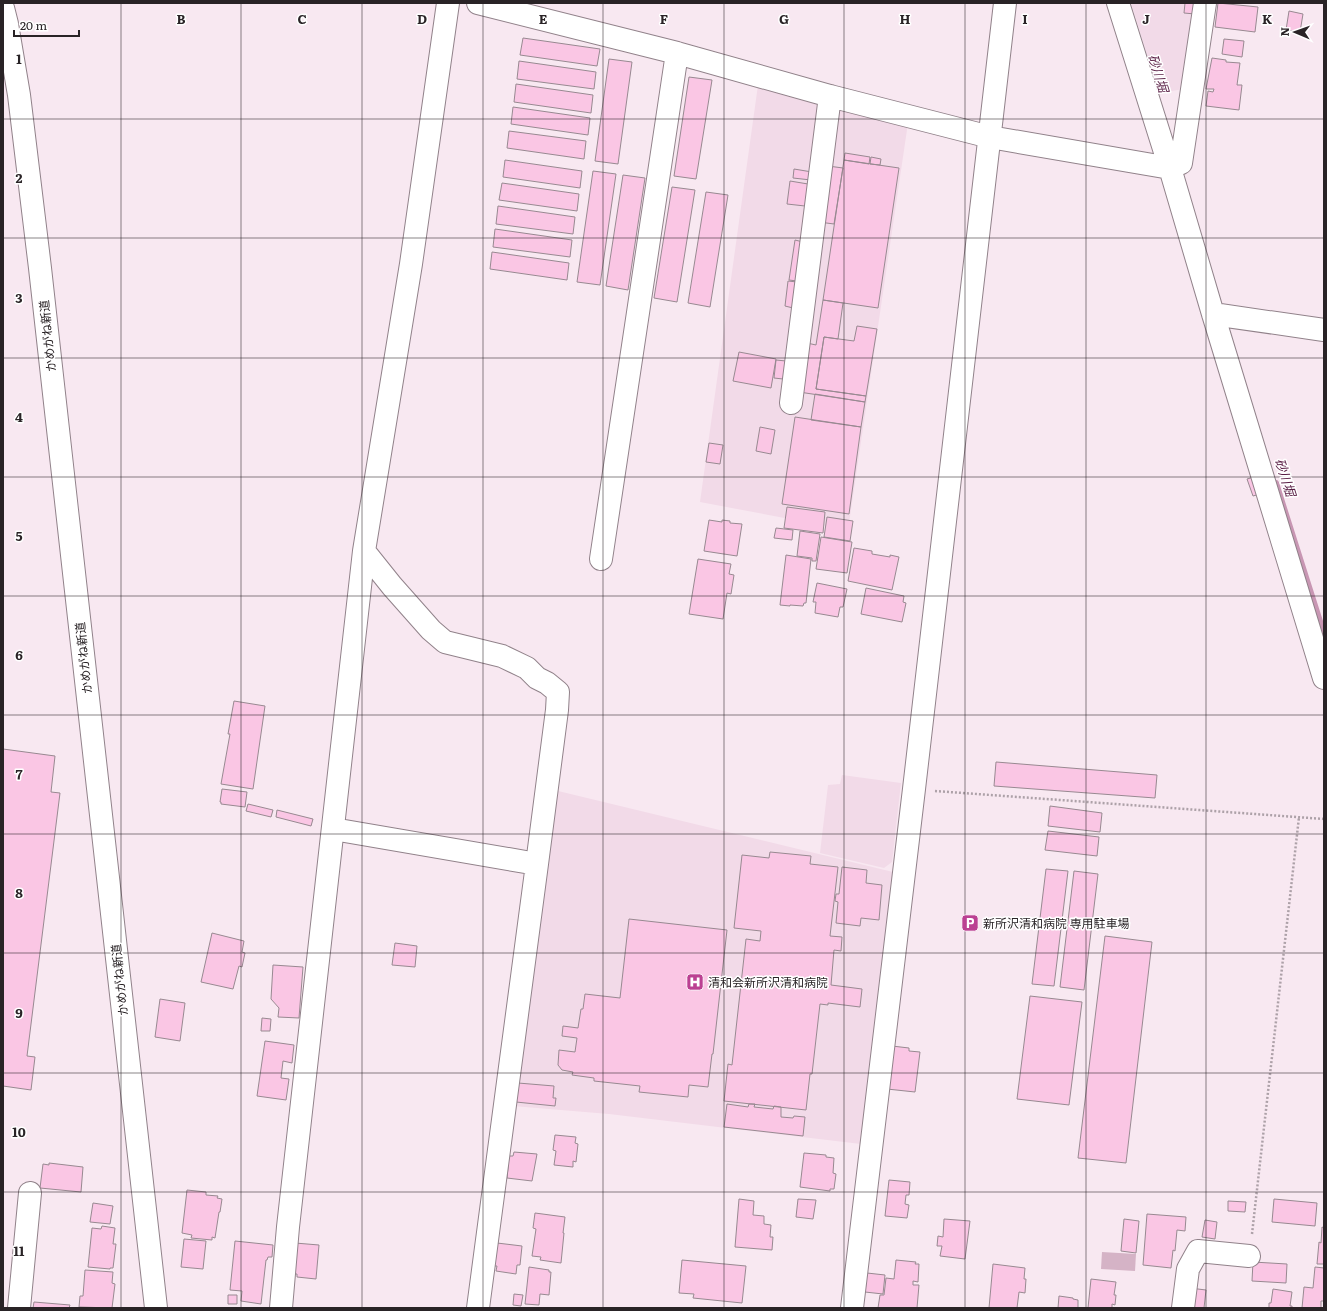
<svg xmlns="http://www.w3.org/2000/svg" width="1327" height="1311" font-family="Literata,'Noto Sans JP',serif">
	<rect width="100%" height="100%" fill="#f8e8f1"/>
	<path fill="#f2dae8" d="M1131,3H1197L1184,89L1159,93Z
		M758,85L908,123L848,530L700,502Z
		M842,775L901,783L892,862L884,868L820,853L828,785L840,784Z
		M554,790L893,872L861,1144L609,1114L513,1106Z"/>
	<path fill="#d5b3c6" d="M1102,1252L1136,1254L1135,1271L1101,1269Z"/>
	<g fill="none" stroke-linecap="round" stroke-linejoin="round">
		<path stroke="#c896b3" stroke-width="6" d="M1276,483L1324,634"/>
	</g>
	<path fill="#fac6e4" stroke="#988991" d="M1185,3H1196L1195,14L1184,13Z
		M1218,3L1258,7L1255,32L1215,27Z
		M1289,11L1303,14L1300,32L1286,30Z
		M523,38L600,49L597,66L520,55Z
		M1224,39L1244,41L1242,57L1222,54Z
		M1212,58L1226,60V62L1240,63L1237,85H1242L1239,110L1206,106L1208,91L1213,92L1214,89H1206Z
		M609,59L632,62L618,164L595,161Z
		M519,61L596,72L594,89L517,79Z
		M689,77L712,80L696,179L674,176Z
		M516,84L593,95L591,113L514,102Z
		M513,107L590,118L588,135L511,124Z
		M509,131L586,141L584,159L507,148Z
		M845,153L870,157L869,164L844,160Z
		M871,157L881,159L880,165L870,164Z
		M505,160L582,171L580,188L503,177Z
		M844,160L899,168L878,308L823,300Z
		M828,166L843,168L834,224L819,222Z
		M794,169L812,172L811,180L793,178Z
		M593,171L616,174L600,285L577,282Z
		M623,175L645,178L628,290L606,286Z
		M790,181L808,184L805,206L787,204Z
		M502,183L579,194L577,211L499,200Z
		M672,187L695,190L677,302L654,298Z
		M706,192L728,195L710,307L688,303Z
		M498,206L575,217L573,234L496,224Z
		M495,229L572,240L570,257L493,247Z
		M795,240L803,242L797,281L789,280Z
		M492,252L569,263L567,280L490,269Z
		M788,281L797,282L793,308L785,306Z
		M823,300L843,303L838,339L824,337L816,389L866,396L865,402L799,392L807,343L816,345Z
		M857,326L877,329L866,396L816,389L824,337L854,341Z
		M739,352L776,359L771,388L733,381Z
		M776,360L786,361L783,379L774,378Z
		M815,394L865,402L861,427L811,420Z
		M795,417L861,427L849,514L782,504Z
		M760,427L775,430L771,454L756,451Z
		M709,443L723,445L720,464L706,462Z
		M1254,477L1260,494L1253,496L1247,479Z
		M787,507L825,512L823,533L784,528Z
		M827,517L853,521L850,541L824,537Z
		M709,520L722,522V520L730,521V523L742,524L737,556L704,551Z
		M776,528L793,530L792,540L774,538Z
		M800,531L820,534L816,561H812V558L797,556Z
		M821,537L852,542L847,573L816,569Z
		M854,548L872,551V554L890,557V555L899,557L892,590L848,581Z
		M786,555L811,559L806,603H804L803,606L790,605V606L780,605Z
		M698,559L731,564L729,574L734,575L731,594L727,593L723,619L689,614Z
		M817,583L847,589L843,607H840L838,617L815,613L816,602H813Z
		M866,588L904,596L903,602L906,603L902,622L861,614Z
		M234,701L265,706L253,789L221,784L230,734H228Z
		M3,749L55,756L51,792L60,793L27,1056L35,1057L31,1090L3,1086Z
		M996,762L1157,775L1155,798L994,786Z
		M222,789L247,792L245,807L221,804V802H220Z
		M248,804L273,810L271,817L246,811Z
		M1050,806L1102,813L1100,832L1048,826Z
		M277,810L313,819L311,826L276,817Z
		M1048,831L1099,837L1097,856L1045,850Z
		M770,852L811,856L810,864L838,867L830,936L842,937L841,951L834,950L831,985L862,989L860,1007L828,1003V1005L820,1004L812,1074H810L806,1110L724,1101L728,1064L732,1065L746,939L760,941L761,931L734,928L742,855L769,858Z
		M842,867L867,870L866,883L882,885L879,920L861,918L860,926L836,923L838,902L835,901L836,894H839Z
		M1046,869L1068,871L1054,986L1032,984Z
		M1074,871L1098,874L1084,990L1060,987Z
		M629,919L727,930L713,1054H712L708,1087L689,1085L688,1097L639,1092L640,1086L594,1081V1078L572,1075L573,1072L562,1070L558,1065L559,1050L575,1052L577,1038L562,1036L563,1026L578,1028L581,1009H583L585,994L620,998Z
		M212,933L244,941L242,952L245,953L242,967L239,966L233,989L201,982Z
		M1105,936L1152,942L1126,1163L1078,1158Z
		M395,943L417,946L415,967L392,965Z
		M273,965L303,967L299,1018L278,1017L279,1008L271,999Z
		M1030,996L1082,1002L1069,1105L1017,1099Z
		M160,999L185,1003L180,1041L155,1037Z
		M262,1018L271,1019L270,1031H261Z
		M265,1041L294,1045L292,1063L283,1061L281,1078L289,1079L286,1100L257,1096Z
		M892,1046L909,1048V1051L920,1052L915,1092L887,1089Z
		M518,1083L554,1086L553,1098H556L555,1106L516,1102Z
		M727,1104L748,1107L749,1104H755L754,1107L773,1109L774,1106L781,1107V1117L793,1118L794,1116L805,1117L803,1136L724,1127Z
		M555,1135L576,1137L575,1143L578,1144L576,1162L573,1161V1167L554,1165L556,1151L553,1150Z
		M514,1152L537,1154L532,1181L507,1178L509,1156H513Z
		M804,1153L826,1155V1157L834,1158L833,1173L836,1174L834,1189H830V1191L800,1187Z
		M49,1163L83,1167L81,1192L40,1188L43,1164L49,1165Z
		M889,1180L910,1182L909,1195H906L905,1204L909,1205L907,1218L885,1216Z
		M187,1190L206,1192V1195L218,1196L217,1198L222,1199L220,1212H219L215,1238L212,1237V1240L191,1238L192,1235L182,1233Z
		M739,1199L754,1201L753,1215L764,1216V1224L771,1225L770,1237H773L772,1250L735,1247Z
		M798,1199L816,1200L813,1219L796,1217Z
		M1274,1199L1317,1203L1315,1226L1272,1222Z
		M1228,1201L1246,1202L1245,1212L1228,1211Z
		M93,1203L113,1206L110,1224L90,1222Z
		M535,1213L565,1217L563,1233H564L561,1263L540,1260L541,1257L532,1256L536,1229L533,1228Z
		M1147,1214L1186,1217L1185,1231L1177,1230L1175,1251L1173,1250L1171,1268L1143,1265Z
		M944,1219L970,1221L965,1259L940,1256L942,1246H937L938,1236L943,1237Z
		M1124,1219L1139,1221L1136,1253L1121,1251Z
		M1205,1220L1217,1222L1215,1239L1202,1237Z
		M102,1226L115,1228L113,1244H116L113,1268H110V1269L88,1267L92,1228L101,1229Z
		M1322,1227L1324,1228V1264H1317L1319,1242L1321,1243Z
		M184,1239L206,1241L203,1269L181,1267Z
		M235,1241L273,1245L272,1257H268L267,1260H266L261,1304L241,1301L242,1291L230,1290Z
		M295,1243L319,1245L316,1279L297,1277V1274H292Z
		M497,1243L522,1246L520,1265H517L516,1274L496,1271L497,1266H494Z
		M682,1260L746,1266L742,1303L693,1298L694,1294L679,1293Z
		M896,1260L916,1262L915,1264H919L918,1282L913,1281V1285H919L917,1308H878L880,1295H884L886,1278L894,1279Z
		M1253,1262L1287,1264L1286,1283L1252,1281Z
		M993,1264L1025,1268L1024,1279H1026L1025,1293L1019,1292L1017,1308H989Z
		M529,1267L549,1270V1272H551L549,1295L540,1294L539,1305L525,1304Z
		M1315,1267L1324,1268V1301H1321V1308H1302L1304,1287L1313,1288Z
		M85,1270L113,1272L112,1283L115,1284L112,1308L79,1307L80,1296H83Z
		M867,1273L885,1275L883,1294L865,1292Z
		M1091,1279L1116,1282L1114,1295H1116L1115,1305L1112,1304V1308H1088Z
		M1190,1288L1206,1290L1204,1308H1187Z
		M1273,1289L1292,1292L1290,1306H1292V1308H1269V1303H1271Z
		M514,1294L523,1295L521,1306L513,1305Z
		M228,1295H237V1304H228Z
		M1059,1296L1073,1298V1299L1078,1300V1308H1058Z
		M34,1302L70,1305L69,1308H33Z"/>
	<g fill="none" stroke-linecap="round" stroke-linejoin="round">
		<defs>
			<path id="minor" d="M478,3L677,53L830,96L990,137L1170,168L1181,163L1205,3
				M1118,3L1170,168L1213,314L1324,678
				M3,8L7,24L19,95L40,268L156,1308
				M1213,314L1324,330
				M791,403L830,96
				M364,551L392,586L431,630L445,642L502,656L527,668L537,678L547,683L558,692L557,710L537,864
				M601,559L677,53
				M333,829L537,864L478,1308
				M19,1308L30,1193
				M281,1308L288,1227L364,551L411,264L448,3
				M852,1308L914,789L1005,3
				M1183,1308L1188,1269L1198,1251L1249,1256"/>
		</defs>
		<use href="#minor" stroke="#91828a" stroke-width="24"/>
		<path stroke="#ada1a8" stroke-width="2.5" stroke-dasharray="2 2" stroke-linecap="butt" d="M935,791L1324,819
			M1252,1234L1299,817"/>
		<use href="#minor" stroke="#fff" stroke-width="22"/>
	</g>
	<path fill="none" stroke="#292326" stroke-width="1" stroke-opacity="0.55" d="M121,3V1308M241,3V1308M362,3V1308M483,3V1308M603,3V1308M724,3V1308M844,3V1308M965,3V1308M1086,3V1308M1206,3V1308M3,119H1324M3,238H1324M3,358H1324M3,477H1324M3,596H1324M3,715H1324M3,834H1324M3,953H1324M3,1073H1324M3,1192H1324"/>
	<defs>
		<symbol id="parking-square" viewBox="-11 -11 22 22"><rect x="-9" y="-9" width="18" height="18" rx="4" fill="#bb4092" stroke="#fff"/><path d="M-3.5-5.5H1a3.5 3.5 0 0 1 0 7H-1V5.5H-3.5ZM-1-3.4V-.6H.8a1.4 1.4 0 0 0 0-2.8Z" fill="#fff"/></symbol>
		<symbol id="hospital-square" viewBox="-11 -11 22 22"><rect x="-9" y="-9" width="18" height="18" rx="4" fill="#bb4092" stroke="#fff"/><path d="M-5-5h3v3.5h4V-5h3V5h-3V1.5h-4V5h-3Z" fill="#fff"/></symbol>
	</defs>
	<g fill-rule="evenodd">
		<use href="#parking-square" x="960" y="913" width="20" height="20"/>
		<use href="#hospital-square" x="685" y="972" width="20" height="20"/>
	</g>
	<g text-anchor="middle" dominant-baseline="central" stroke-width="3" stroke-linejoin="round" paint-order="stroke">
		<g font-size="12" fill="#292326" stroke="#fff">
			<text transform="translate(47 336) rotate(-96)">かめがね新道</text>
			<text transform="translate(83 658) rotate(-96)">かめがね新道</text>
			<text transform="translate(119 980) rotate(-96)">かめがね新道</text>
		</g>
		<g font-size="12" fill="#292326" stroke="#fff" text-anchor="start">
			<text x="983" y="923">新所沢清和病院 専用駐車場</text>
			<text x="708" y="982">清和会新所沢清和病院</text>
		</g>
		<g font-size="13" font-style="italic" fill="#591e45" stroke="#fff">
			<text transform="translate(1159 73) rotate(73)">砂川堀</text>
			<text transform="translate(1286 477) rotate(72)">砂川堀</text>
		</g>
	</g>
	<g font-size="13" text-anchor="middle" font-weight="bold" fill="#292326" stroke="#fff" stroke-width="3" stroke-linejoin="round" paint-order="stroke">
		<text x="181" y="24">B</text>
		<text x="302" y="24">C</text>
		<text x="422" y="24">D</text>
		<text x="543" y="24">E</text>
		<text x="664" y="24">F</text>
		<text x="784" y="24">G</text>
		<text x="905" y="24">H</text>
		<text x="1025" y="24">I</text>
		<text x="1146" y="24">J</text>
		<text x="1267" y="24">K</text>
		<text x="19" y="64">1</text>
		<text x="19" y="183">2</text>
		<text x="19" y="303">3</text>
		<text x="19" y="422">4</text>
		<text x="19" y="541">5</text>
		<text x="19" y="660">6</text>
		<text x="19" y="779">7</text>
		<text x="19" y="898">8</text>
		<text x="19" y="1018">9</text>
		<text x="19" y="1137">10</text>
		<text x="19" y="1256">11</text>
	</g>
	<rect width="1327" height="1311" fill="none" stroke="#292326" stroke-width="8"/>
	<g transform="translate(1295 32) rotate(272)" stroke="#ffffff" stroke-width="3" paint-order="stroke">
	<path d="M0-3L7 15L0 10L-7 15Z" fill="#292326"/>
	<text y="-6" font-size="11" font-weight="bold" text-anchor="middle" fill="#292326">N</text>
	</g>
	<path d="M14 30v6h65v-6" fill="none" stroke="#292326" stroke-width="2"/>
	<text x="20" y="30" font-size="12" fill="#292326" stroke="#ffffff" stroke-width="3" paint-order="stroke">20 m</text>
</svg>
